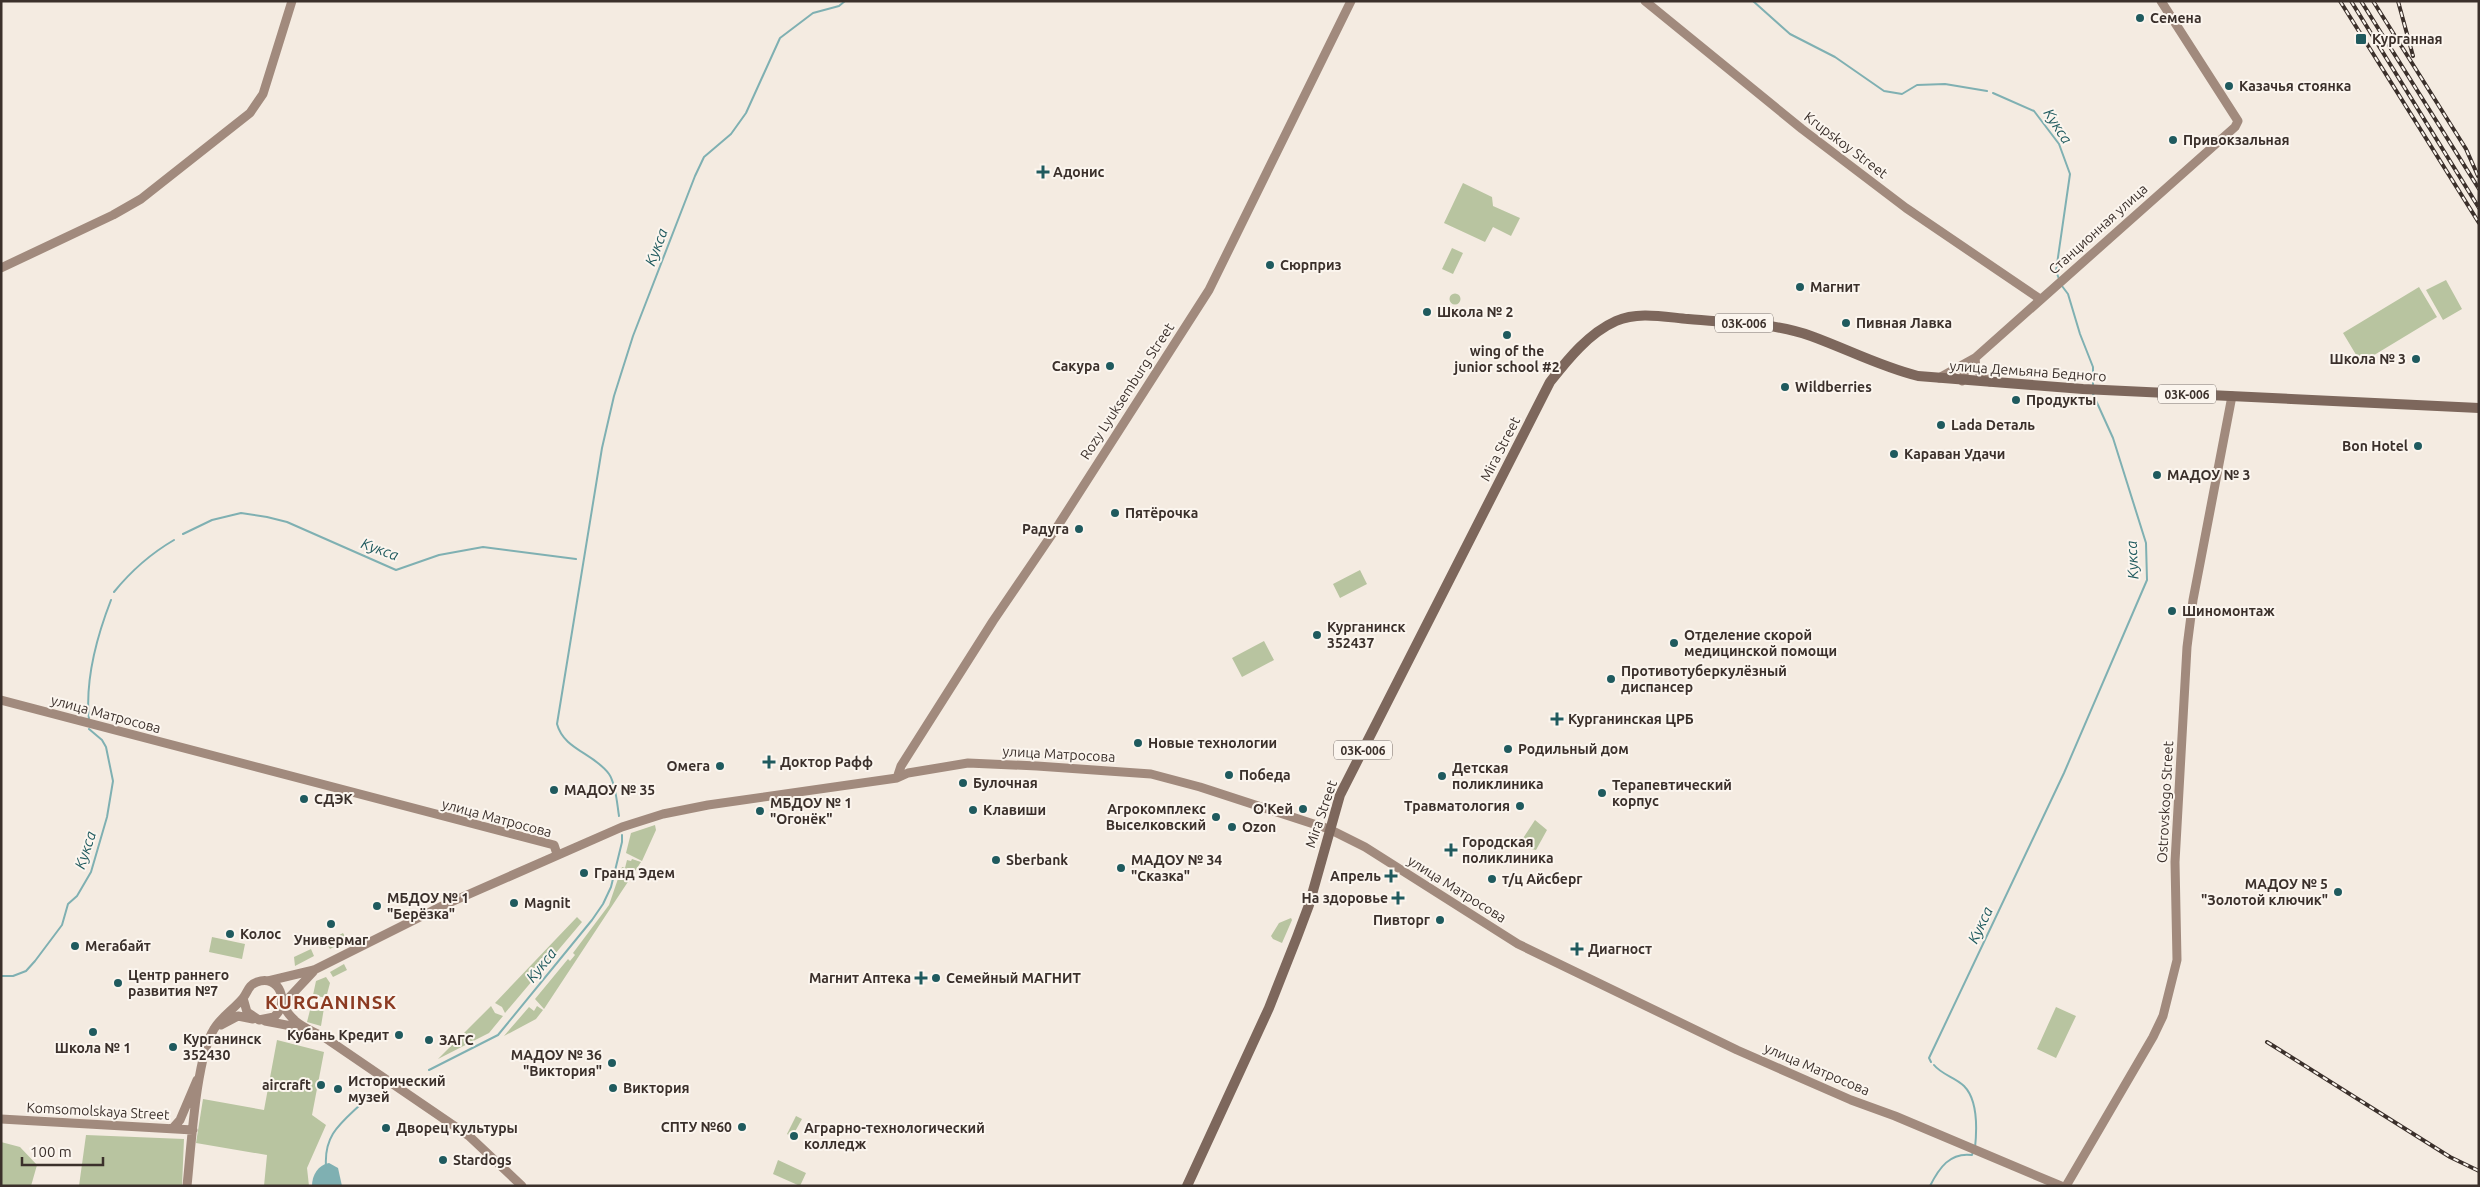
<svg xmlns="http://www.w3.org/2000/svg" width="2480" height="1187" font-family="Ubuntu,sans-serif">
	<rect width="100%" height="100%" fill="#f4ebe1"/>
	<path fill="#b8c4a0" d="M1463,183L1492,197L1493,206L1520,218L1511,236L1493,227L1485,242L1444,223Z
		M1452,248L1463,253L1453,274L1442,269Z
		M2446,280L2462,309L2443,320L2426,290Z
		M2419,287L2437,317L2361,363L2343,333Z
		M1449.5 299a5.5 5.5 0 1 1 11 0a5.5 5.5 0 1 1-11 0Z
		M1360,570L1367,584L1340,598L1333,584Z
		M1264,641L1274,660L1242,677L1232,658Z
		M1535,820L1547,830L1536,850L1518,846Z
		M655,825L656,830L642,861L626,853L631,833Z
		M632,859L641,862L544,1009L535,999L568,959L570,961L575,955L573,953L609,905L622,867L625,868L627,860L631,861Z
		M577,917L582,922L505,1013L502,1007L495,1003Z
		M1291,918L1292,920L1282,943L1273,939L1271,936L1279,923Z
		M343,933L347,940L330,949L326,942Z
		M212,937L245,944L242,959L209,952Z
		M311,949L314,956L295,966L294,957Z
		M344,964L347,970L333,977L330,972Z
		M326,977L330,983L326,998L313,995L316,981Z
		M311,1006L324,1008L321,1026L307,1022Z
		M491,1006L495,1013L503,1016L489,1033L438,1059Z
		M537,1006L543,1010L536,1019L504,1036L529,1007L534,1011Z
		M2056,1007L2076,1016L2056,1058L2037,1049Z
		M277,1040L324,1052L312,1115L326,1125L307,1168L309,1186H264L267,1155L196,1143L203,1099L264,1110Z
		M796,1116L802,1119L792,1137L787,1134Z
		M86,1135L184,1139L182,1186H79Z
		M1,1142L20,1147L37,1165L31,1186H1Z
		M778,1160L806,1173L800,1186L773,1174Z"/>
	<path fill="#7fb0b2" d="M329,1163L338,1168L342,1186H312C312,1175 318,1165 329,1163Z"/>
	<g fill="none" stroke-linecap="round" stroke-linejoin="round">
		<path stroke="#7fb0b2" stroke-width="2" d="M1753,1L1790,34L1835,57L1884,91L1902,94L1917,85L1945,84L1987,91
			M1993,93L2034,111L2059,144L2070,174L2056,271L2059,279
			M2062,286L2068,294L2080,334L2093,367V387
			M183,534L212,520L241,513L267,517L287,522L396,570L439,555L483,547L576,559
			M114,592C131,571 150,554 174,540
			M89,720C85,681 97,636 111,600
			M619,816C617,804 616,784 609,774C594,753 564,750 557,724L602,448L614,396L633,336L695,176L704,157L731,134L746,113L780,38L813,13L839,6L845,1
			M1,976H13L26,971L35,961L62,925L68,904L77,896L91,872L107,817L113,781L106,747L102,740L89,729
			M1931,1062L1929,1058L2064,773L2147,580L2146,543L2113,438L2093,394
			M1934,1065C1942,1075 1955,1077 1964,1086C1978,1100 1977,1129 1975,1148
			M429,1070L498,1035L592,920L603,904L611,887L622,842V835
			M326,1166C324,1135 340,1124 361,1104
			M1930,1186C1939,1168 1950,1152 1972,1155L1973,1152"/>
		<path stroke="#a18a7d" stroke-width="9" d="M1645,1L1802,129L1906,208L2040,299
			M1,268L113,215L141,199L250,113L263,94L292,1
			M1939,378L1975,358L1976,369L1990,382
			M1962,381L1966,368L1975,358L2235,127L2238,121L2161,1
			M1,700L554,845L557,854
			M897,778L901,766L993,621L1059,524L1209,290L1351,1
			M313,972L283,1004C290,1022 307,1029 324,1037L469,1136L522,1186
			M268,981L314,970L442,906L622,827L663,814L708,805L897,778L908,773L968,763L1037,766L1151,774L1200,787L1329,829L1365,847L1518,944L1737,1050L1851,1100L1895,1116L2061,1186
			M265,1021L302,1028
			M221,1025L238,1016L253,1019
			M1,1119L193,1130
			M172,1129L180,1120L197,1080
			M187,1186C191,1149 196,1057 214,1029C221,1017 234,1009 243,998C248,992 248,985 257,982C280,974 290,1003 274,1017L259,1020L247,1012L243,998
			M2066,1186L2153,1037L2163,1016L2177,960L2175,862L2187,647L2193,600L2232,396"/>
		<path stroke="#7d675c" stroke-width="10" d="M1187,1186L1269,1008L1297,937L1309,905L1340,795L1550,382C1568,359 1589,333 1616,321C1638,311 1665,317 1688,319C1729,323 1772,322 1811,336C1847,349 1881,367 1918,376L2083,389L2479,408"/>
		<defs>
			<path id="rail" d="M2340,1L2479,223
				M2351,1L2479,208
				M2361,1L2479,189
				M2373,1L2466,149L2478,176
				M2398,1L2413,56
				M2267,1042L2450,1157L2479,1171"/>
		</defs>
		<use href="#rail" stroke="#3b302b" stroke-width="4"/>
		<use href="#rail" stroke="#fbf5ee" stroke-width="2" stroke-dasharray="5.5" stroke-linecap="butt"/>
	</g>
	<g fill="#1f5a5e" stroke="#fbf5ee" stroke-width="2">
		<circle cx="2140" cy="18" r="5"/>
		<rect x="2355" y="33" width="12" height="12" rx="2.5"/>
		<circle cx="2229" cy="86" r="5"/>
		<circle cx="2173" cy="140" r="5"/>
		<path d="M1040.5 164.5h5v5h5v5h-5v5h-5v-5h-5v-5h5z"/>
		<circle cx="1270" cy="265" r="5"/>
		<circle cx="1800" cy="287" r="5"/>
		<circle cx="1427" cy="312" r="5"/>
		<circle cx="1846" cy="323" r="5"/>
		<circle cx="1507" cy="335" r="5"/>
		<circle cx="2416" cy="359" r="5"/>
		<circle cx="1110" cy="366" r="5"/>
		<circle cx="1785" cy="387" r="5"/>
		<circle cx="2016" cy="400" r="5"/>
		<circle cx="1941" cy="425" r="5"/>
		<circle cx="2418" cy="446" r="5"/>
		<circle cx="1894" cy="454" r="5"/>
		<circle cx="2157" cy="475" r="5"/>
		<circle cx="1115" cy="513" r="5"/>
		<circle cx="1079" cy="529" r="5"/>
		<circle cx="2172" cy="611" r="5"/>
		<circle cx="1317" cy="635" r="5"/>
		<circle cx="1674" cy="643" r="5"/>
		<circle cx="1611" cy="679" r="5"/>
		<path d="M1554.5 711.5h5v5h5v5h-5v5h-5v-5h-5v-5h5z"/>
		<circle cx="1138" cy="743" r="5"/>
		<circle cx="1508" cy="749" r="5"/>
		<path d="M766.5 754.5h5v5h5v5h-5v5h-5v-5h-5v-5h5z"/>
		<circle cx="720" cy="766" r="5"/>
		<circle cx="1229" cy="775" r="5"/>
		<circle cx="1442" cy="776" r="5"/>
		<circle cx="963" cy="783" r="5"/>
		<circle cx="554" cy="790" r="5"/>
		<circle cx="1602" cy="793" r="5"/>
		<circle cx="304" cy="799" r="5"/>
		<circle cx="1520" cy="806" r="5"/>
		<circle cx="1303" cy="809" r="5"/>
		<circle cx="973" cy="810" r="5"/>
		<circle cx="760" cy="811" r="5"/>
		<circle cx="1216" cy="817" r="5"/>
		<circle cx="1232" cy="827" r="5"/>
		<path d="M1448.5 842.5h5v5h5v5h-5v5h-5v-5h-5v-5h5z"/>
		<circle cx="996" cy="860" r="5"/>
		<circle cx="1121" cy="868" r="5"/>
		<circle cx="584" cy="873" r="5"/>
		<path d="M1388.5 868.5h5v5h5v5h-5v5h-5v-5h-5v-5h5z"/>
		<circle cx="1492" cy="879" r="5"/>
		<circle cx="2338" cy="892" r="5"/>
		<path d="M1395.5 890.5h5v5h5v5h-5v5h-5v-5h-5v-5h5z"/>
		<circle cx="514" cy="903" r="5"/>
		<circle cx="377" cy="906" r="5"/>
		<circle cx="1440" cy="920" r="5"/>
		<circle cx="331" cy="924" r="5"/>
		<circle cx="230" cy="934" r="5"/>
		<circle cx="75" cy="946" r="5"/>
		<path d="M1574.5 941.5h5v5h5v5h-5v5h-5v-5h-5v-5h5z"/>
		<path d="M918.5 970.5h5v5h5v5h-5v5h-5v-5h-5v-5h5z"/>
		<circle cx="936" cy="978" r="5"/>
		<circle cx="118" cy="983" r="5"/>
		<circle cx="93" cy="1032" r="5"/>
		<circle cx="399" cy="1035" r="5"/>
		<circle cx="429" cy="1040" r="5"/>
		<circle cx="173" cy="1047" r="5"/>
		<circle cx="612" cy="1063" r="5"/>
		<circle cx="321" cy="1085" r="5"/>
		<circle cx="613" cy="1088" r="5"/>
		<circle cx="338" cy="1089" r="5"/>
		<circle cx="742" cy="1127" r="5"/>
		<circle cx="386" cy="1128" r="5"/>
		<circle cx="794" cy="1136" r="5"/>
		<circle cx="443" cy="1160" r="5"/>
	</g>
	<g text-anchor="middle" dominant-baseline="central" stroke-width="4" stroke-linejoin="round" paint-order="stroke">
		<g fill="#fbf5ee" stroke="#756b66" stroke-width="1">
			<rect x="1715" y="313.5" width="58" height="19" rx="4"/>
			<rect x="2158" y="384.5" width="58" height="19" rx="4"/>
			<rect x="1334" y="740.5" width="58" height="19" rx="4"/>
		</g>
		<g font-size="12" font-weight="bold" fill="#3b302b">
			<text x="1744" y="323">03К-006</text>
			<text x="2187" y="394">03К-006</text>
			<text x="1363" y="750">03К-006</text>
		</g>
		<g font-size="14" font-weight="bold" fill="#3b302b" stroke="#fbf5ee" text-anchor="start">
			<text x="2150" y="18">Семена</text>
			<text x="2372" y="39">Курганная</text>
			<text x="2239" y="86">Казачья стоянка</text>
			<text x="2183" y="140">Привокзальная</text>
			<text x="1053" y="172">Адонис</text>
			<text x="1280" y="265">Сюрприз</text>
			<text x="1810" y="287">Магнит</text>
			<text x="1437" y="312">Школа № 2</text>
			<text x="1856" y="323">Пивная Лавка</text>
			<text x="1507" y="351" text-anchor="middle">wing of the<tspan x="1507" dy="16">junior school #2</tspan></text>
			<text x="2406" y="359" text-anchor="end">Школа № 3</text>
			<text x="1100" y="366" text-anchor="end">Сакура</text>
			<text x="1795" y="387">Wildberries</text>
			<text x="2026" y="400">Продукты</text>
			<text x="1951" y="425">Lada Dеталь</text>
			<text x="2408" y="446" text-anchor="end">Bon Hotel</text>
			<text x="1904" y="454">Караван Удачи</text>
			<text x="2167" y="475">МАДОУ № 3</text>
			<text x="1125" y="513">Пятёрочка</text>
			<text x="1069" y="529" text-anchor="end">Радуга</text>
			<text x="2182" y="611">Шиномонтаж</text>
			<text x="1327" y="627">Курганинск<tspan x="1327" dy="16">352437</tspan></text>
			<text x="1684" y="635">Отделение скорой<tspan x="1684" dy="16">медицинской помощи</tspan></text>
			<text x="1621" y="671">Противотуберкулёзный<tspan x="1621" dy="16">диспансер</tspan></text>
			<text x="1568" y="719">Курганинская ЦРБ</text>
			<text x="1148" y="743">Новые технологии</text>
			<text x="1518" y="749">Родильный дом</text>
			<text x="780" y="762">Доктор Рафф</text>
			<text x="710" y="766" text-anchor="end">Омега</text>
			<text x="1452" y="768">Детская<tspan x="1452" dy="16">поликлиника</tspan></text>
			<text x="1239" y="775">Победа</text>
			<text x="973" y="783">Булочная</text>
			<text x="1612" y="785">Терапевтический<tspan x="1612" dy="16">корпус</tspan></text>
			<text x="564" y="790">МАДОУ № 35</text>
			<text x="314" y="799">СДЭК</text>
			<text x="770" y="803">МБДОУ № 1<tspan x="770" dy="16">"Огонёк"</tspan></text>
			<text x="1510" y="806" text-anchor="end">Травматология</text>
			<text x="1206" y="809" text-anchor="end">Агрокомплекс<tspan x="1206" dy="16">Выселковский</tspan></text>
			<text x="1293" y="809" text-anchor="end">О'Кей</text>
			<text x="983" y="810">Клавиши</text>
			<text x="1242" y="827">Ozon</text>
			<text x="1462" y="842">Городская<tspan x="1462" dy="16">поликлиника</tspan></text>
			<text x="1006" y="860">Sberbank</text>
			<text x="1131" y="860">МАДОУ № 34<tspan x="1131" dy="16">"Сказка"</tspan></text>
			<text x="594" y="873">Гранд Эдем</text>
			<text x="1381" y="876" text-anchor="end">Апрель</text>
			<text x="1502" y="879">т/ц Айсберг</text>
			<text x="2328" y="884" text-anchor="end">МАДОУ № 5<tspan x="2328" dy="16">"Золотой ключик"</tspan></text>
			<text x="387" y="898">МБДОУ № 1<tspan x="387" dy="16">"Берёзка"</tspan></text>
			<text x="1388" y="898" text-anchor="end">На здоровье</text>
			<text x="524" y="903">Magnit</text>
			<text x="1430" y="920" text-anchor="end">Пивторг</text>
			<text x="240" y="934">Колос</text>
			<text x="331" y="940" text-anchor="middle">Универмаг</text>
			<text x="85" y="946">Мегабайт</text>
			<text x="1588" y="949">Диагност</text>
			<text x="128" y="975">Центр раннего<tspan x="128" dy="16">развития №7</tspan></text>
			<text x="911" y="978" text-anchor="end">Магнит Аптека</text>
			<text x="946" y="978">Семейный МАГНИТ</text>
			<text x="389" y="1035" text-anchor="end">Кубань Кредит</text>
			<text x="183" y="1039">Курганинск<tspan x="183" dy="16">352430</tspan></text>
			<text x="439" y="1040">ЗАГС</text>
			<text x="93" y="1048" text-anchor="middle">Школа № 1</text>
			<text x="602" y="1055" text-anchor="end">МАДОУ № 36<tspan x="602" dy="16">"Виктория"</tspan></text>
			<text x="348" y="1081">Исторический<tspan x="348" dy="16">музей</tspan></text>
			<text x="311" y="1085" text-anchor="end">aircraft</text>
			<text x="623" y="1088">Виктория</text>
			<text x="732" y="1127" text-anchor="end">СПТУ №60</text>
			<text x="396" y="1128">Дворец культуры</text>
			<text x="804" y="1128">Аграрно-технологический<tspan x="804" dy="16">колледж</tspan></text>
			<text x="453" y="1160">Stardogs</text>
		</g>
		<g font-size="14" fill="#3b302b" stroke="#fbf5ee">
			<text transform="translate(1846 145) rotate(37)">Krupskoy Street</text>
			<text transform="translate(2098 229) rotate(-42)">Станционная улица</text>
			<text transform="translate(2028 371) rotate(4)">улица Демьяна Бедного</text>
			<text transform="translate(1127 391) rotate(-57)">Rozy Lyuksemburg Street</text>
			<text transform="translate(1500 449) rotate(-63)">Mira Street</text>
			<text transform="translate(106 714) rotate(15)">улица Матросова</text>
			<text transform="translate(1059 754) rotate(3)">улица Матросова</text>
			<text transform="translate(2165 802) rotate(-87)">Ostrovskogo Street</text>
			<text transform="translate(1321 814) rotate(-71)">Mira Street</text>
			<text transform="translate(497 818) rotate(15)">улица Матросова</text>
			<text transform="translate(1457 889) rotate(32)">улица Матросова</text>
			<text transform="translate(1817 1069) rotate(23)">улица Матросова</text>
			<text transform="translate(98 1111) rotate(3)">Komsomolskaya Street</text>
		</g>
		<g font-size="15" font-style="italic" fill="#1f5a5e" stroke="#fbf5ee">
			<text transform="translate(2058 126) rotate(57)">Кукса</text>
			<text transform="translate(656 247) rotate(-69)">Кукса</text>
			<text transform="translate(380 549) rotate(20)">Кукса</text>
			<text transform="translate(2132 560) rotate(-93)">Кукса</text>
			<text transform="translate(85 850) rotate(-72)">Кукса</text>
			<text transform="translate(1980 925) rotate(-65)">Кукса</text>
			<text transform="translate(541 965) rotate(-51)">Кукса</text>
		</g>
		<g font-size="19" font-weight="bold" letter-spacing="1" fill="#8c3b22" stroke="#fbf5ee">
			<text x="331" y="1002">KURGANINSK</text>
		</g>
	</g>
	<rect width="2480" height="1187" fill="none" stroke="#3b302b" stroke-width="5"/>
	<path d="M22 1157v8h81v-8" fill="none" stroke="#3b302b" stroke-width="2.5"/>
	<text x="30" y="1157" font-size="15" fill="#3b302b" stroke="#fbf5ee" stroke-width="4" paint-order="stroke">100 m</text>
</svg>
